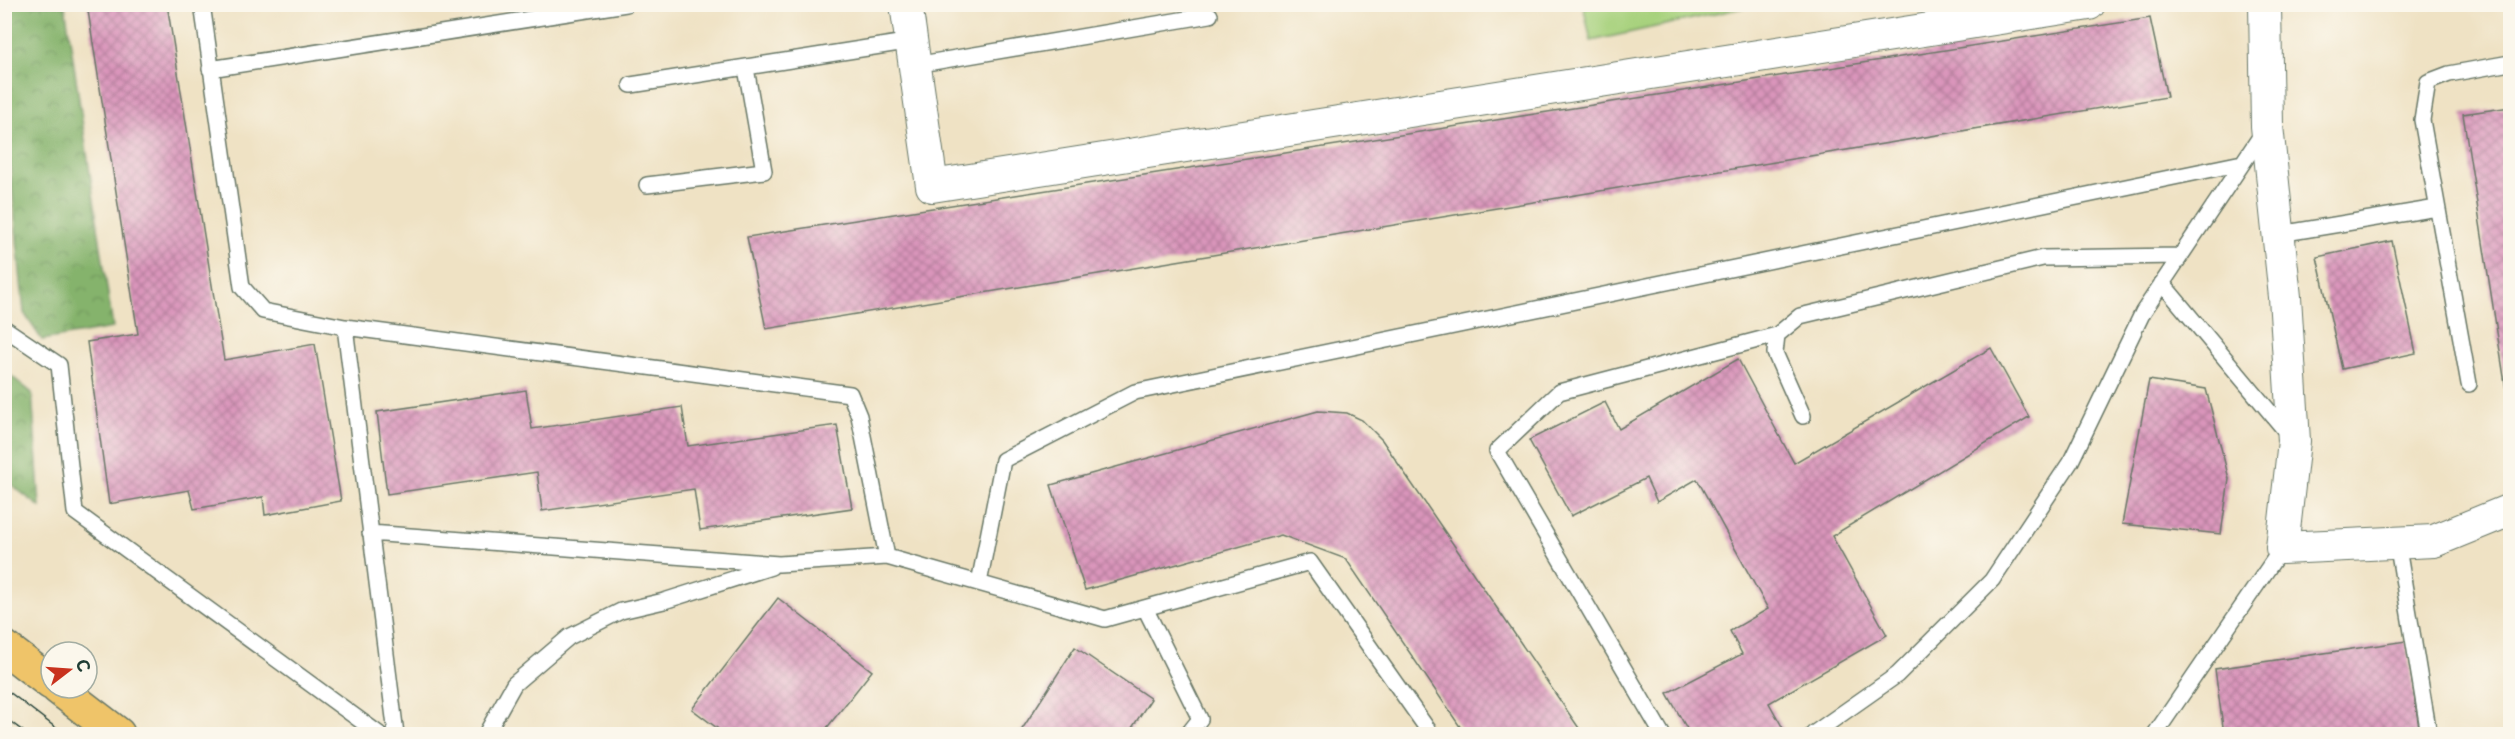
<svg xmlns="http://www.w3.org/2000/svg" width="2515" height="739" font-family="'Playpen Sans',sans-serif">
	<defs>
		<pattern id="forest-crowns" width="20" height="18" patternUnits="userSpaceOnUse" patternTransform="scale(1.5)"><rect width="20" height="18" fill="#85b36c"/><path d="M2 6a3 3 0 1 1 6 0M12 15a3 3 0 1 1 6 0" fill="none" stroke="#6c935a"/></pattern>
		<pattern id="building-cross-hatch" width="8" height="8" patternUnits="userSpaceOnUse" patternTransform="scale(1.5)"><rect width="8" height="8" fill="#da95bb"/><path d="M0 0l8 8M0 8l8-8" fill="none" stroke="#b07b99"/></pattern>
	</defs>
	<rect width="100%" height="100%" fill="#fbf7ec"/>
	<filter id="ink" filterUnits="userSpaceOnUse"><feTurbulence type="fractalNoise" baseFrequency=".0167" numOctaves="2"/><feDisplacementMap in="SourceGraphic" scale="12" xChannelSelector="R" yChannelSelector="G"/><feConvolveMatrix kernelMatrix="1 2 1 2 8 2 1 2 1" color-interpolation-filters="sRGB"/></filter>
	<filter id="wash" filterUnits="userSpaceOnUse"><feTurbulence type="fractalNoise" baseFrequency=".008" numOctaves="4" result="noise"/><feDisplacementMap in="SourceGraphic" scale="24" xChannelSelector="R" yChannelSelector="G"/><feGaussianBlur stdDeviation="1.35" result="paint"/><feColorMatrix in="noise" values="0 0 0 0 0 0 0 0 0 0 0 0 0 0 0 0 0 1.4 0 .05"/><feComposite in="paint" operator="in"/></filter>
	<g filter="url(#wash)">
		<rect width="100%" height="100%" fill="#efe2c4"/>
		<path fill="#a7d17d" stroke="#638758" stroke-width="1.5" d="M1583,5V4L1756,5L1591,41Z"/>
		<path fill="url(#forest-crowns)" stroke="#527850" stroke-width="1.5" d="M4,5H65L113,328L42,340L24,313L5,114Z
			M5,371L32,393L40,507L5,480Z"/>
		<g id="blocks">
			<path fill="url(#building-cross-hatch)" d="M87,4H167L224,360L315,344L341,501L265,515L263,497L194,509L189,490L109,504L87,342L138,334Z
				M2150,18L2167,97L766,329L747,237Z
				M2510,107V409H2509L2463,114Z
				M2392,241L2416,353L2342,369L2317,257Z
				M1991,348L2029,417L1832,536L1887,635L1769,703L1784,730L1774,734H1690L1667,693L1742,654L1730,631L1768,609L1697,479L1657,502L1646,478L1571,516L1529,440L1605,402L1619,429L1738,359L1794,463Z
				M2149,380L2206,389L2229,479L2221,534L2122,524Z
				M526,390L532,429L682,407L688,446L837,425L852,508L700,530L694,489L542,511L537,472L387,494L377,412Z
				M1318,411L1347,413L1362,420L1382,440L1583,734H1465L1346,559L1281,535L1085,590L1051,485Z
				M778,598L872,671L822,734H725L692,709Z
				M2406,641L2420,734H2224L2215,669Z
				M1075,647L1151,699L1128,734H1019Z"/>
		</g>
	</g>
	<g filter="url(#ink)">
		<use href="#blocks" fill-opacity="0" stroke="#687766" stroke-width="1.5"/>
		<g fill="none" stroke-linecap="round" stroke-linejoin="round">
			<defs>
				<path id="service" d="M202,4L242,287L263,311L345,327L396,734
					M915,65L1210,15
					M210,69L626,4
					M631,85L912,41
					M647,185L764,171L746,68
					M2279,234L2437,208
					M2162,283L2289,435
					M345,327L850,394L859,416L887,557L779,564L370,533
					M4,328L59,365L75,512L379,734
					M2469,384L2422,120L2428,82L2449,74L2510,63
					M1803,416L1775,353L1777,335L1800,316L2043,258L2180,256
					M2397,542L2429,734
					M887,557L1105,619L1310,562L1431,734
					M979,583L1003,460L1135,392L2242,163
					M1145,608L1200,719L1188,734
					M486,734L514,684L569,637L621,611L664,601L771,567
					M1662,734L1497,451L1559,392L1777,335
					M1813,734L1897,675L1992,580L2071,461L2143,312L2264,131
					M2155,734L2282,548"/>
				<path id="minor" d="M906,4L932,186L2089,4
					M2265,4L2267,126L2285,297L2294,441L2282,548L2434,541L2510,510"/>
				<path id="primary" d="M4,647L51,683
					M58,688L118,734"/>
			</defs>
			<use href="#service" stroke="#687766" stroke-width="18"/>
			<use href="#minor" stroke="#687766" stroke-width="34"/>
			<use href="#primary" stroke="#687766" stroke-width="36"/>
			<use href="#service" stroke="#fff" stroke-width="15"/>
			<use href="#minor" stroke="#fff" stroke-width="32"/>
			<use href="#primary" stroke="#efc469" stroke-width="33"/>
			<path stroke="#1f3d34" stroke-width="1.5" d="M4,688L64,734
				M4,717L27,734"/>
		</g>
	</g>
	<rect width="2515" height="739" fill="none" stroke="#fbf7ec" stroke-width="24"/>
	<g transform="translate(69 670) rotate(73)"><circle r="28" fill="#fbf7ec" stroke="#a3ada2" stroke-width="1.5"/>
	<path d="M0-4.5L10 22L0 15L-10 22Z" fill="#c8321e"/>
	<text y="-9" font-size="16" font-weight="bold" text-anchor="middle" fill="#1f3d34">С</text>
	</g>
</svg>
